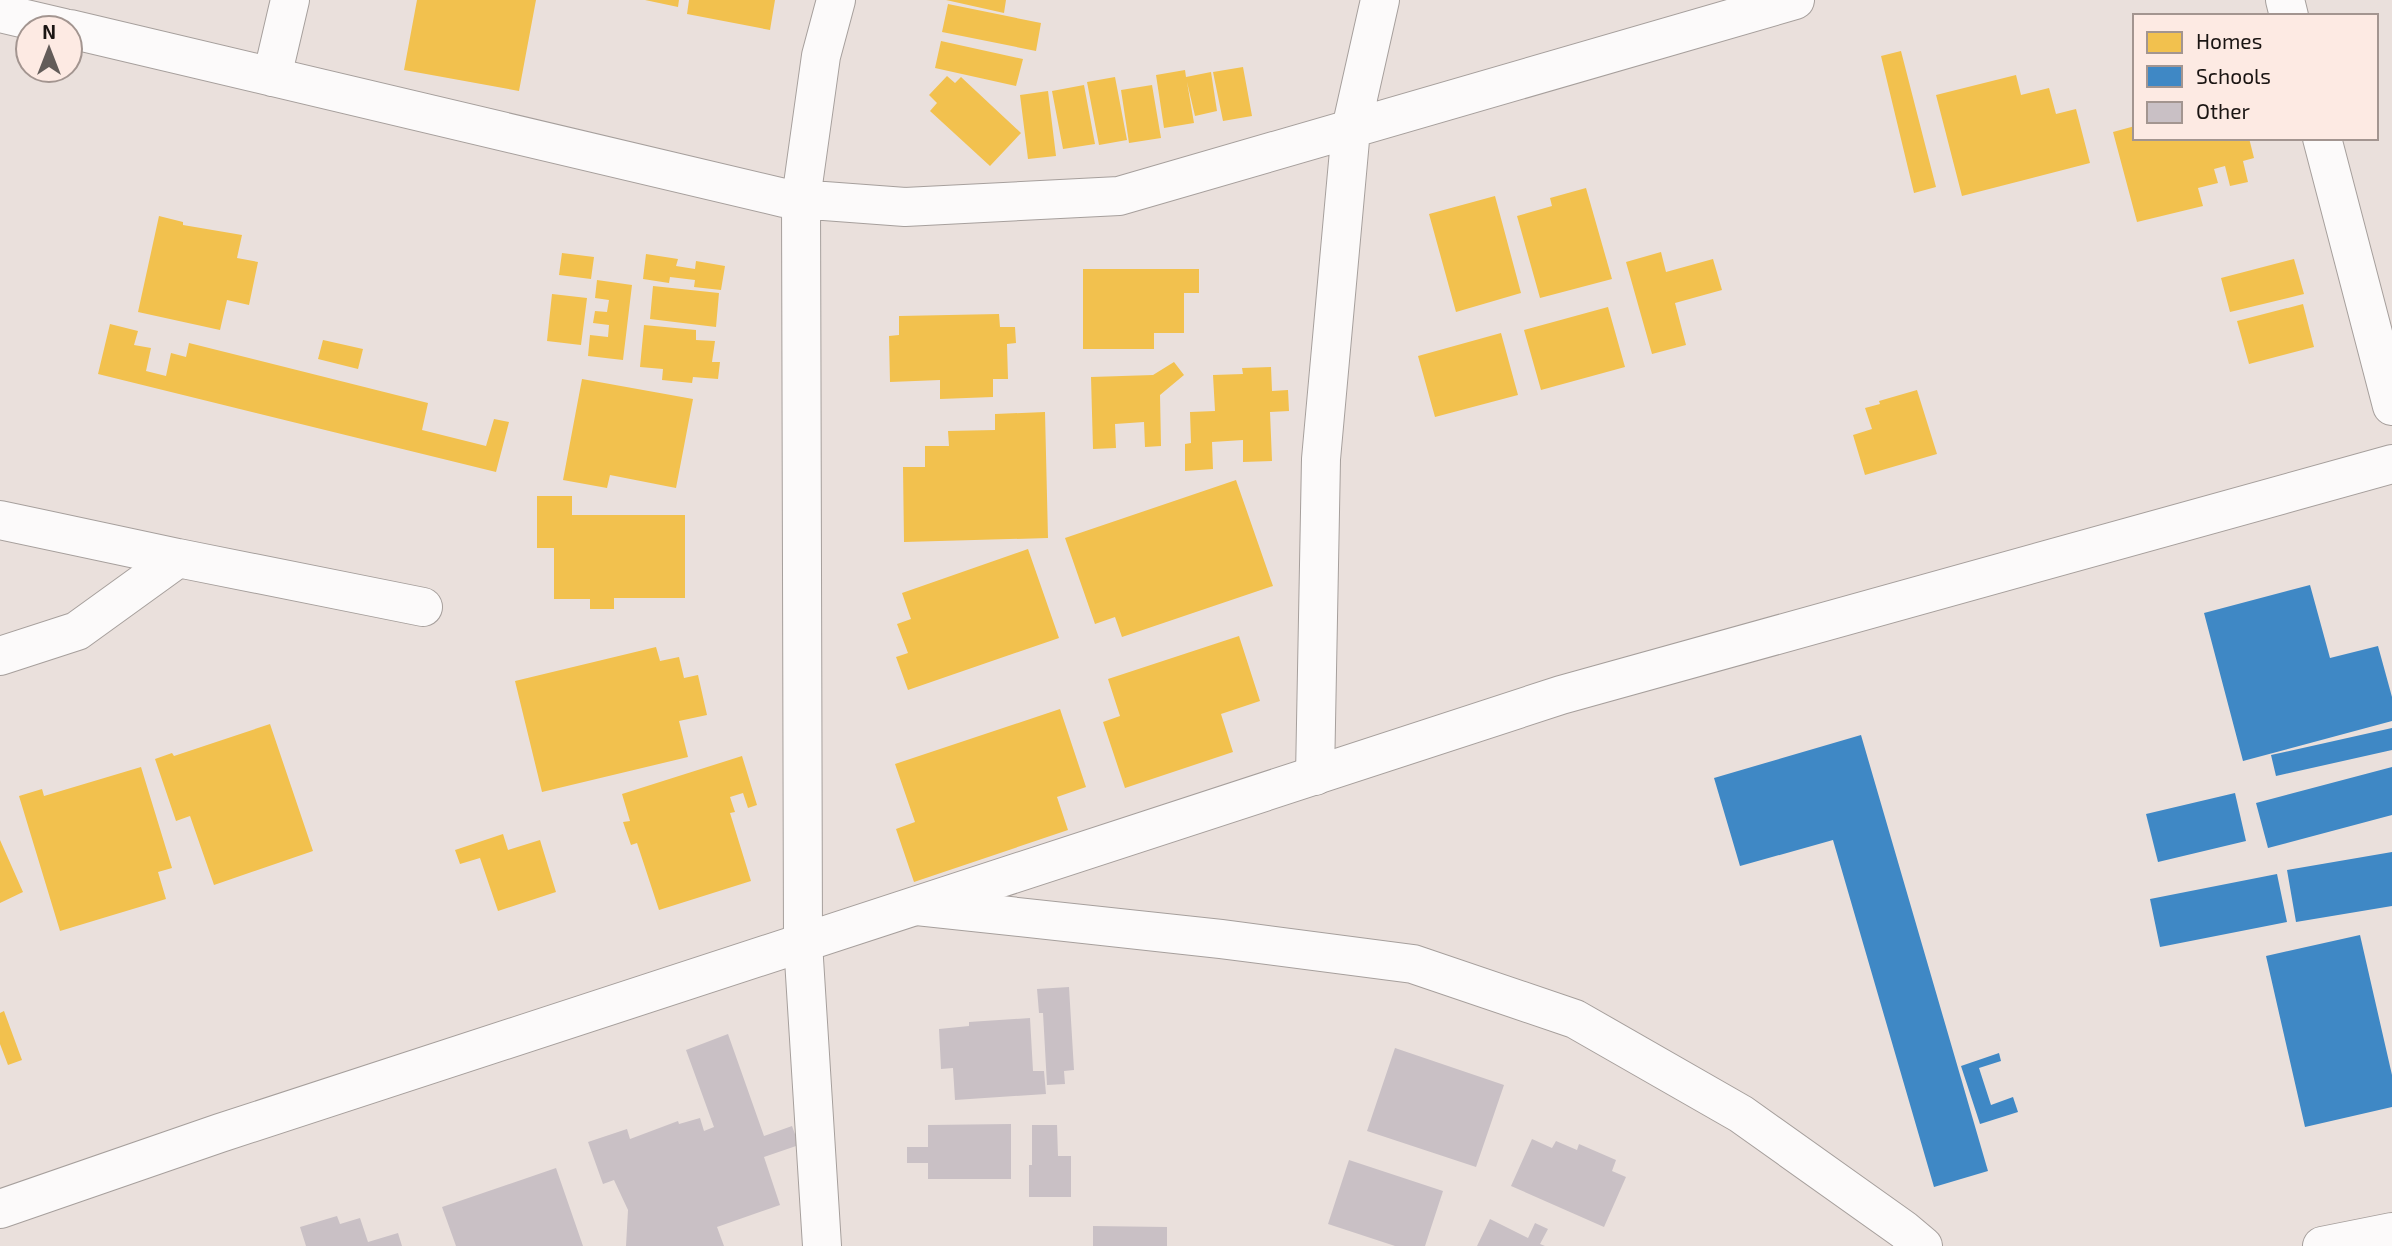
<svg xmlns="http://www.w3.org/2000/svg" width="2392" height="1246" font-family="'Exo 2',sans-serif">
	<rect width="100%" height="100%" fill="#eae0dc"/>
	<path fill="#f2c14e" d="M417,0H536L519,91L404,70Z
		M645,0H679L678,7Z
		M689,0H775L770,30L687,14Z
		M946,0H1006L1004,13Z
		M948,4L1041,23L1036,51L942,32Z
		M941,41L1023,59L1016,86L935,68Z
		M1901,51L1936,187L1914,193L1881,56Z
		M1243,67L1252,116L1223,121L1213,72Z
		M1185,70L1186,77L1211,72L1217,111L1195,116L1187,82L1194,123L1164,128L1156,75Z
		M2016,75L2021,95L2049,88L2056,114L2076,109L2090,163L1962,196L1936,95Z
		M947,76L955,83L961,77L1021,133L990,166L930,111L937,103L929,95Z
		M1115,77L1127,140L1099,145L1087,82Z
		M1084,85L1095,144L1063,149L1052,91Z
		M1152,85L1161,138L1129,143L1121,90Z
		M1048,91L1056,156L1028,159L1020,95Z
		M2135,126V138H2249L2254,158L2243,161L2248,182L2230,186L2225,166L2214,169L2218,183L2198,188L2203,206L2137,222L2113,132Z
		M1586,188L1612,279L1540,298L1517,216L1552,206L1550,198Z
		M1495,196L1521,293L1456,312L1429,214Z
		M159,216L183,222V225L242,235L237,258L258,262L249,305L227,300L220,330L138,312Z
		M1661,252L1666,272L1713,259L1722,290L1675,303L1686,345L1652,354L1626,262Z
		M562,253L594,257L591,279L559,275Z
		M646,254L678,259L676,266L695,269L696,261L725,266L721,290L694,287L695,280L670,277L669,283L643,279Z
		M2294,259L2304,294L2230,312L2221,278Z
		M1083,269H1199V293H1184V333H1154V349H1083Z
		M597,280L632,285L623,360L588,356L590,335L608,337L609,325L593,323L595,311L607,312L609,300L595,298Z
		M653,286L719,293L716,327L650,319Z
		M552,294L587,298L581,345L547,341Z
		M2303,304L2314,347L2249,364L2237,321Z
		M1608,307L1625,367L1541,390L1524,330Z
		M999,314L1000,327H1015L1016,343L1007,344L1008,379H993V397L940,399V380L890,382L889,336L899,335V316Z
		M110,324L138,331L134,345L151,348L146,371L166,376L171,353L186,357L189,343L428,403L422,430L486,446L494,419L509,422L496,472L98,374Z
		M644,325L696,330V340L715,341L712,362H720L718,379L693,377L692,383L662,380L663,369L640,367Z
		M1501,333L1518,395L1435,417L1418,356Z
		M323,340L363,349L358,369L318,359Z
		M1174,362L1184,375L1160,395L1161,446L1145,447L1144,422L1115,424L1116,448L1093,449L1091,377L1153,375Z
		M1271,367L1272,391L1288,390L1289,411L1270,412L1272,461L1243,462V440L1212,442L1213,469L1185,471V444L1191,443L1190,412L1215,411L1213,375L1243,374L1242,368Z
		M582,379L693,399L676,488L610,475L607,488L563,480Z
		M1917,390L1937,454L1865,475L1853,435L1872,429L1865,408L1880,404L1879,401Z
		M1045,412L1048,538L904,542L903,467H925V446H949L948,431L995,430V414Z
		M1236,480L1273,586L1122,637L1115,617L1095,624L1065,538Z
		M537,496H572V515H685V598H614V609H590V599H554V548H537Z
		M1028,549L1059,638L908,690L896,657L908,653L897,624L911,619L902,593Z
		M1239,636L1260,701L1221,714L1233,752L1125,788L1103,722L1120,716L1108,679Z
		M656,647L660,661L679,657L684,678L698,675L707,715L679,721L688,757L542,792L515,681Z
		M1060,709L1086,787L1057,797L1068,830L914,882L896,829L915,822L895,764Z
		M270,724L313,851L214,885L190,816L176,821L155,759L172,753L174,756Z
		M742,756L757,805L748,808L743,793L730,797L735,812L730,813L751,881L659,910L637,843L631,845L623,822L630,821L622,794Z
		M141,767L172,868L158,872L166,899L60,931L19,796L42,789L44,796Z
		M503,834L508,850L540,840L556,892L498,911L480,858L460,864L455,850Z
		M0,840L23,892L0,903Z
		M4,1011L22,1060L8,1065L0,1044V1013Z"/>
	<path fill="#3f88c5" d="M2310,585L2330,658L2378,646L2392,697V721L2243,761L2204,613Z
		M2392,728V750L2276,776L2271,755Z
		M1861,735L1988,1171L1934,1187L1833,840L1740,866L1714,778Z
		M2392,767V815L2268,848L2256,803Z
		M2235,793L2246,841L2158,862L2146,814Z
		M2392,852V906L2296,922L2287,870Z
		M2277,874L2287,922L2160,947L2150,899Z
		M2360,935L2392,1075V1107L2305,1127L2266,956Z
		M1999,1053L2001,1061L1979,1068L1991,1105L2013,1097L2018,1112L1980,1124L1961,1066Z"/>
	<path fill="#c9c0c5" d="M1069,987L1074,1070L1064,1071L1065,1084L1047,1085L1043,1013H1039L1037,989Z
		M1030,1018L1033,1071H1044L1046,1094L955,1100L953,1068L941,1069L939,1029L969,1026V1022Z
		M728,1034L764,1136L792,1126L799,1145L764,1157L780,1205L717,1227L724,1246H626L628,1210L614,1180L603,1184L588,1142L627,1129L630,1139L678,1121L679,1124L700,1118L704,1131L714,1127L686,1050Z
		M1395,1048L1504,1085L1476,1167L1367,1131Z
		M1011,1124V1179H928V1163H907V1147H928V1125Z
		M1032,1125H1057L1058,1156H1071V1197H1029V1165H1032Z
		M1532,1139L1552,1148L1556,1141L1577,1150L1579,1144L1616,1160L1612,1171L1626,1177L1604,1227L1511,1186Z
		M1349,1160L1443,1191L1425,1246H1395L1328,1224Z
		M556,1168L583,1246H456L442,1207Z
		M337,1216L340,1224L360,1218L368,1242L398,1233L402,1246H306L300,1227Z
		M1490,1219L1528,1238L1535,1223L1548,1229L1540,1244L1545,1246H1477Z
		M1093,1226L1167,1227V1246H1093Z"/>
	<g fill="none" stroke-linecap="round" stroke-linejoin="round">
		<defs>
			<path id="minor" d="M2285,0L2289,16
				M0,13L64,28
				M70,29L784,198L905,207L1119,196L1795,0
				M272,77L290,0
				M2322,138L2392,406
				M0,520L178,558L77,631L0,656
				M178,558L423,607
				M1315,776L1321,459L1351,129L1380,0
				M917,906L1221,939L1413,964L1575,1019L1741,1114L1904,1230L1923,1246
				M822,1246L803,943L801,199L821,56L836,0
				M2322,1246L2392,1232"/>
			<path id="tertiary" d="M0,1209L220,1133L1561,695L2392,464"/>
		</defs>
		<use href="#minor" stroke="#a69f9c" stroke-width="40"/>
		<use href="#tertiary" stroke="#a69f9c" stroke-width="40"/>
		<use href="#minor" stroke="#fcfafa" stroke-width="38"/>
		<use href="#tertiary" stroke="#fcfafa" stroke-width="38"/>
	</g>
	<rect x="2133" y="14" width="245" height="126" fill="#fdeae3" stroke="#a39590" stroke-width="2"/>
	<rect x="2147" y="32" width="35" height="21" fill="#f2c14e" stroke="#a39590" stroke-width="2"/>
	<text x="2196" y="49" font-size="21" fill="#1b1513">Homes</text>
	<rect x="2147" y="66" width="35" height="21" fill="#3f88c5" stroke="#a39590" stroke-width="2"/>
	<text x="2196" y="84" font-size="21" fill="#1b1513">Schools</text>
	<rect x="2147" y="102" width="35" height="21" fill="#c9c0c5" stroke="#a39590" stroke-width="2"/>
	<text x="2196" y="119" font-size="21" fill="#1b1513">Other</text>
	<g transform="translate(49 49)"><circle r="33" fill="#fdeae3" stroke="#a39590" stroke-width="2"/>
	<path d="M0-5L12 26L0 18L-12 26Z" fill="#635c59"/>
	<text y="-10" font-size="19" font-weight="bold" text-anchor="middle" fill="#1b1513">N</text>
	</g>
</svg>
